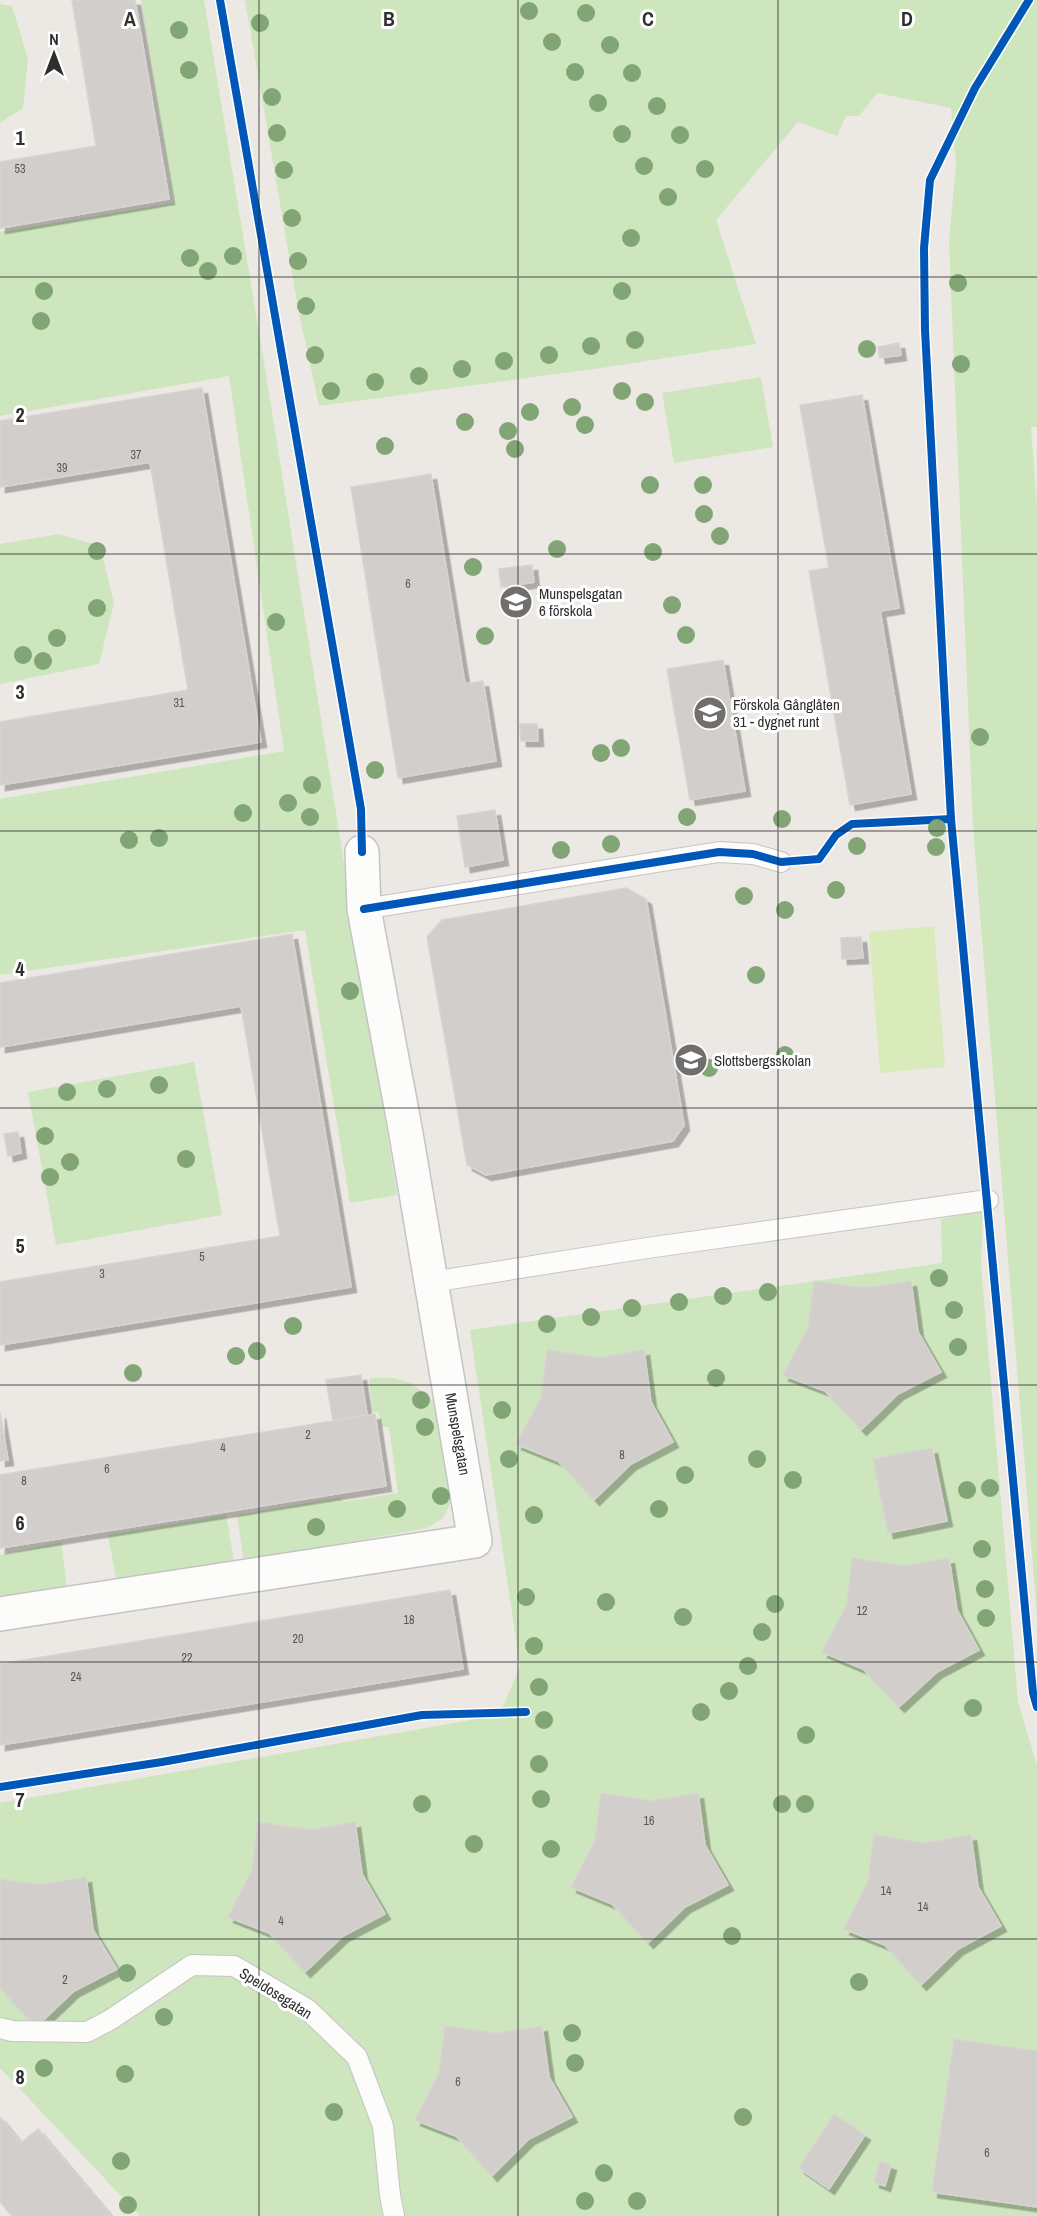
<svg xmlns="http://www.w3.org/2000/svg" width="1037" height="2216" font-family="'Archivo Narrow',sans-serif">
	<defs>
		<filter id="shadow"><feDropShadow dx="5.5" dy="5.5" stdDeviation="0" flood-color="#0004"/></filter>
	</defs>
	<rect width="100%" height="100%" fill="#ece8e4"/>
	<path fill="#cee6be" d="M141,0H204L263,356L397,1195L350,1203L305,930L0,975V799L284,751L229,376L0,416V232L174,203Z
		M245,0H1037V427H1031L1037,508V1616L973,827L949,242L956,164L951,108L877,93L859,116H846L837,136L798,122L716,220L756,344L608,367L319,406L298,308Z
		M0,4L12,6L28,59L23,108L0,123Z
		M761,377L773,447L674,463L662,393Z
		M59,534L100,546L114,603L99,664L0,684V544Z
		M194,1062L222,1215L56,1245L28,1092Z
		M983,1210L981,1265L1018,1702L1037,1765V2216H140L0,2068V1803L499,1715L520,1667L470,1330L942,1263L941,1219Z
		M372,1378H394L411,1383L435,1403L453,1485L450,1504L443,1518L427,1528L244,1561L237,1515L341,1497L343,1502L398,1493L389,1427H381L379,1413L372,1411L369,1380Z
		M226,1515L234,1561L117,1583L108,1535Z
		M61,1542L67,1589L0,1602V1555Z"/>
	<path fill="#d9eabb" d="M934,926L945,1067L880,1073L869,932Z"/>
	<path fill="#d1cecb" stroke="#d7d4d0" stroke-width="1.5" filter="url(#shadow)" d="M72,0H135L169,199L0,228V162L96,146Z
		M899,343L901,355L880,358L878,347Z
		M202,388L261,742L0,785V722L188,690L150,462L0,487V421Z
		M862,395L899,608L880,611L911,794L850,805L809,571L829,568L800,405Z
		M431,474L465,684L483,681L496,761L398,778L351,487Z
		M532,565L534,582L501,587L499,569Z
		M723,660L745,791L690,800L667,669Z
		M520,724H537L538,741H521Z
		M495,810L503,860L465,867L457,816Z
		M626,888L646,899L684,1125L673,1141L486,1175L467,1165L427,937L442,920Z
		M292,934L351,1287L0,1345V1282L280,1236L241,1006L0,1047V983Z
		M861,937L863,958L842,959L841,938Z
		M18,1132L21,1153L8,1156L4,1134Z
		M814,1281L864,1288L911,1281L918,1332L941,1372L898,1394L861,1430L825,1391L783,1375L808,1328Z
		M547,1350L597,1358L644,1350L651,1402L673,1442L631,1464L594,1500L558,1461L516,1444L541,1398Z
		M361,1375L367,1415L333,1421L326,1380Z
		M0,1413L8,1460L0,1461Z
		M375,1414L386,1486L0,1548V1475Z
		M932,1448L947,1521L888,1533L873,1459Z
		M852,1558L903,1566L949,1558L957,1610L979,1650L937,1672L899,1707L863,1669L822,1652L847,1605Z
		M450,1590L463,1669L0,1745V1664Z
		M601,1793L651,1801L698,1793L705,1845L728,1885L685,1907L648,1943L612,1904L571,1887L595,1841Z
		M258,1822L309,1830L355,1822L362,1874L385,1914L343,1936L305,1972L269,1933L228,1917L252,1870Z
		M874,1835L925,1843L971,1835L978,1887L1001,1926L958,1949L921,1985L885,1945L844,1929L868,1882Z
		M86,1877L93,1930L117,1969L74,1991L36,2027L0,1988V1879L40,1885Z
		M445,2026L496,2033L542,2026L549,2077L572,2117L529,2139L492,2176L456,2136L415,2120L439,2073Z
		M954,2039L1037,2051V2207L932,2192Z
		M834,2114L865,2135L829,2189L799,2168Z
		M0,2117L21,2143L38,2129L111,2216H12L0,2202Z
		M880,2162L891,2165L885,2186L874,2182Z"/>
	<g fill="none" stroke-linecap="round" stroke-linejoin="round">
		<defs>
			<path id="lane" d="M364,909L719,852L753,854L781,862
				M431,1282L647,1248L988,1200
				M0,2028L12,2031L87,2032L110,2020L192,1965L234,1966L307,2009L357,2057L383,2126L390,2195L394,2216"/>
			<path id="street" d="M0,1614L475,1541L405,1128L364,909L362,852"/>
		</defs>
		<use href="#lane" stroke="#c5c4c5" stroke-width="22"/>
		<use href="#street" stroke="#c5c4c5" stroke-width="36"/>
		<use href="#lane" stroke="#fcfcfb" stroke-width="20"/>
		<use href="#street" stroke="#fcfcfb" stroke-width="33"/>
		<defs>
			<path id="cycleway" d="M220,0L361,809L362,852
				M1029,0L975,88L930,180L924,248L925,330L951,819L1033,1693L1037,1707
				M364,909L719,852L753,854L781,862L819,859L836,835L852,824L951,819
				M0,1787L162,1762L422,1715L526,1712"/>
		</defs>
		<use href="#cycleway" stroke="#fff" stroke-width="11"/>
		<use href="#cycleway" stroke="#0057b8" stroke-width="8"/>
	</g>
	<g fill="#82a575">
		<circle cx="529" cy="11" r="9"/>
		<circle cx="586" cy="13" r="9"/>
		<circle cx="260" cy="23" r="9"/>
		<circle cx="179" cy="30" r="9"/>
		<circle cx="552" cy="42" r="9"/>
		<circle cx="610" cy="45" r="9"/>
		<circle cx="189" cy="70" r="9"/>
		<circle cx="575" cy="72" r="9"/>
		<circle cx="632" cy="73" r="9"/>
		<circle cx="272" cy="97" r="9"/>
		<circle cx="598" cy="103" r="9"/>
		<circle cx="657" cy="106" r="9"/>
		<circle cx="277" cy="133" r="9"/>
		<circle cx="622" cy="134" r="9"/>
		<circle cx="680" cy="135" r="9"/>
		<circle cx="644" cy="166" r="9"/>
		<circle cx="705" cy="169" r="9"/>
		<circle cx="284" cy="170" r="9"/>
		<circle cx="668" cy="197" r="9"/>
		<circle cx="292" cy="218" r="9"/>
		<circle cx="631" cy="238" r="9"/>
		<circle cx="233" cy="256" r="9"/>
		<circle cx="190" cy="258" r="9"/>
		<circle cx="298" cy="261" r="9"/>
		<circle cx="208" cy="271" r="9"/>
		<circle cx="958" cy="283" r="9"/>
		<circle cx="44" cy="291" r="9"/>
		<circle cx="622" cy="291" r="9"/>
		<circle cx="306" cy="306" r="9"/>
		<circle cx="41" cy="321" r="9"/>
		<circle cx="635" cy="340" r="9"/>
		<circle cx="591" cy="346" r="9"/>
		<circle cx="867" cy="349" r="9"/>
		<circle cx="315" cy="355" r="9"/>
		<circle cx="549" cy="355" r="9"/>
		<circle cx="504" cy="361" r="9"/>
		<circle cx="961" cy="364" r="9"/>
		<circle cx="462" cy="369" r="9"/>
		<circle cx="419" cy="376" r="9"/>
		<circle cx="375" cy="382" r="9"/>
		<circle cx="331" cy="391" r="9"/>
		<circle cx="622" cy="391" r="9"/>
		<circle cx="645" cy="402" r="9"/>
		<circle cx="572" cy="407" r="9"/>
		<circle cx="530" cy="412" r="9"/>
		<circle cx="465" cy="422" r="9"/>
		<circle cx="585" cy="425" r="9"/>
		<circle cx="508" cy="431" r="9"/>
		<circle cx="385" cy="446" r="9"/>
		<circle cx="515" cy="449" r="9"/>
		<circle cx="650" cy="485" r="9"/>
		<circle cx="703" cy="485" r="9"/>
		<circle cx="704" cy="514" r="9"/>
		<circle cx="720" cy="536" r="9"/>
		<circle cx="557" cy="549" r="9"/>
		<circle cx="97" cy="551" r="9"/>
		<circle cx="653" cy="552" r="9"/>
		<circle cx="473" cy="567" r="9"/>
		<circle cx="672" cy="605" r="9"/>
		<circle cx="97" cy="608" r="9"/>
		<circle cx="276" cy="622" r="9"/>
		<circle cx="686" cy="635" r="9"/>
		<circle cx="485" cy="636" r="9"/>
		<circle cx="57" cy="638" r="9"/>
		<circle cx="23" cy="655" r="9"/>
		<circle cx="43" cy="661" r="9"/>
		<circle cx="980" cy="737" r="9"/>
		<circle cx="621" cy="748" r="9"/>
		<circle cx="601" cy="753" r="9"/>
		<circle cx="375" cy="770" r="9"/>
		<circle cx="312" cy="785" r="9"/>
		<circle cx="288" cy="803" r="9"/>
		<circle cx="243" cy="813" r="9"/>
		<circle cx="310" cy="817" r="9"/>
		<circle cx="687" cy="817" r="9"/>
		<circle cx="782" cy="819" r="9"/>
		<circle cx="937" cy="828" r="9"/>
		<circle cx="159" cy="838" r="9"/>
		<circle cx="129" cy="840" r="9"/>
		<circle cx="611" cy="844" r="9"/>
		<circle cx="857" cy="846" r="9"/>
		<circle cx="936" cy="847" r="9"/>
		<circle cx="561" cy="850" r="9"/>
		<circle cx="836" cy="890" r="9"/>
		<circle cx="744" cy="896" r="9"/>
		<circle cx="785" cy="910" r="9"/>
		<circle cx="756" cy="975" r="9"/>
		<circle cx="350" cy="991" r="9"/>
		<circle cx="785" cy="1055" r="9"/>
		<circle cx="709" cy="1068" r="9"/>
		<circle cx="159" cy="1085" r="9"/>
		<circle cx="107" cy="1089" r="9"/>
		<circle cx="67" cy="1092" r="9"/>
		<circle cx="45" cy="1136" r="9"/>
		<circle cx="186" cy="1159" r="9"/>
		<circle cx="70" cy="1162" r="9"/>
		<circle cx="50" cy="1177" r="9"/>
		<circle cx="939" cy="1278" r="9"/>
		<circle cx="768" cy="1292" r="9"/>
		<circle cx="723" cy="1296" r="9"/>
		<circle cx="679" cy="1302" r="9"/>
		<circle cx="632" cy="1308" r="9"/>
		<circle cx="954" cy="1310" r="9"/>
		<circle cx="591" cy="1317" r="9"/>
		<circle cx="547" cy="1324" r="9"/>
		<circle cx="293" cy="1326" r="9"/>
		<circle cx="958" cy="1347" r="9"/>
		<circle cx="257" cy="1351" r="9"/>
		<circle cx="236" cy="1356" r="9"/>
		<circle cx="133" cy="1373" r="9"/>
		<circle cx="716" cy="1378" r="9"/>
		<circle cx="421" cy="1400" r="9"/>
		<circle cx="502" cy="1410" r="9"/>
		<circle cx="425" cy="1427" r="9"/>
		<circle cx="509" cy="1459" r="9"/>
		<circle cx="757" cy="1459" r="9"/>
		<circle cx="685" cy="1475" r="9"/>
		<circle cx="793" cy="1480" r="9"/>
		<circle cx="990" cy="1488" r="9"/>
		<circle cx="967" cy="1490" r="9"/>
		<circle cx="441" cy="1496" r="9"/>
		<circle cx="397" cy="1509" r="9"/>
		<circle cx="659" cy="1509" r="9"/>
		<circle cx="534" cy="1515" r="9"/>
		<circle cx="316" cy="1527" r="9"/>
		<circle cx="982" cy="1549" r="9"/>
		<circle cx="985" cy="1589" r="9"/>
		<circle cx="526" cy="1597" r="9"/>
		<circle cx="606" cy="1602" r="9"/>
		<circle cx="775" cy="1604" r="9"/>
		<circle cx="683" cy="1617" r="9"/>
		<circle cx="986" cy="1618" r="9"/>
		<circle cx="762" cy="1632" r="9"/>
		<circle cx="534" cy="1646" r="9"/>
		<circle cx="748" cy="1666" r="9"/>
		<circle cx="539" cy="1687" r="9"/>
		<circle cx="729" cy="1691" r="9"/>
		<circle cx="973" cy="1708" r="9"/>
		<circle cx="701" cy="1712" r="9"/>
		<circle cx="544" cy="1720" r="9"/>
		<circle cx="806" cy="1735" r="9"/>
		<circle cx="539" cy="1764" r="9"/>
		<circle cx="541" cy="1799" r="9"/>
		<circle cx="422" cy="1804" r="9"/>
		<circle cx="782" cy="1804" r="9"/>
		<circle cx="805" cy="1804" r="9"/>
		<circle cx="474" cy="1844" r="9"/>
		<circle cx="551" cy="1849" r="9"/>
		<circle cx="732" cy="1936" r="9"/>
		<circle cx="127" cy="1973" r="9"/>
		<circle cx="859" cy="1982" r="9"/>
		<circle cx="164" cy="2017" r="9"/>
		<circle cx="572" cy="2033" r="9"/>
		<circle cx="575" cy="2063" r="9"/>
		<circle cx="44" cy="2068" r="9"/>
		<circle cx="125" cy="2074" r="9"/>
		<circle cx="334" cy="2112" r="9"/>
		<circle cx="743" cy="2117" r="9"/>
		<circle cx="121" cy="2161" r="9"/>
		<circle cx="604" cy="2173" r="9"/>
		<circle cx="585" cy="2201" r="9"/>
		<circle cx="637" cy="2201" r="9"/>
		<circle cx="128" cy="2205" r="9"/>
	</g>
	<path fill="none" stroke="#2e2e2e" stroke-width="1.5" stroke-opacity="0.55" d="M259,0V2216M518,0V2216M778,0V2216M0,277H1037M0,554H1037M0,831H1037M0,1108H1037M0,1385H1037M0,1662H1037M0,1939H1037"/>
	<defs>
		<symbol id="school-disc" viewBox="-11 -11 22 22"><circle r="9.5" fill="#706f6e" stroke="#fff"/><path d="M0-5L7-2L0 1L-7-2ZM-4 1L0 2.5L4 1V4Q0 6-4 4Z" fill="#fff"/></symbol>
	</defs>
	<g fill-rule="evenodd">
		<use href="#school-disc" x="497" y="583" width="38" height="38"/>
		<use href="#school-disc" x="691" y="694" width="38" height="38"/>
		<use href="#school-disc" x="672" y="1041" width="38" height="38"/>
	</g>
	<g text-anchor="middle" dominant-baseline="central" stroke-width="6" stroke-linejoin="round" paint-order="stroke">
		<g font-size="12" fill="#585857">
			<text x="20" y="169">53</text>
			<text x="136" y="455">37</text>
			<text x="62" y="468">39</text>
			<text x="408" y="584">6</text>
			<text x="179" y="703">31</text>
			<text x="202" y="1257">5</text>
			<text x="102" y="1274">3</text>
			<text x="308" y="1435">2</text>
			<text x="223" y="1448">4</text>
			<text x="622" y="1455">8</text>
			<text x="107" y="1469">6</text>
			<text x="24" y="1481">8</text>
			<text x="862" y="1611">12</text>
			<text x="409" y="1620">18</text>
			<text x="298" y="1639">20</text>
			<text x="187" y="1658">22</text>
			<text x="76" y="1677">24</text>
			<text x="649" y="1821">16</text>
			<text x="886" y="1891">14</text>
			<text x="923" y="1907">14</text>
			<text x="281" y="1921">4</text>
			<text x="65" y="1980">2</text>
			<text x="458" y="2082">6</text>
			<text x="987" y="2153">6</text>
		</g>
		<g font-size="15" fill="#2e2e2e" stroke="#fff" text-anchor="start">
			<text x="539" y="593">Munspelsgatan<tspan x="539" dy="17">6 förskola</tspan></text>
			<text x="733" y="704">Förskola Gånglåten<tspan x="733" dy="17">31 - dygnet runt</tspan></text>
			<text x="714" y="1060">Slottsbergsskolan</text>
		</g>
		<g font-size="15" fill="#2e2e2e" stroke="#fff">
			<text transform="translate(458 1434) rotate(80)">Munspelsgatan</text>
			<text transform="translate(276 1993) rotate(32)">Speldosegatan</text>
		</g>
	</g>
	<g font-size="20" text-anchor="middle" font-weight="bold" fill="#2e2e2e" stroke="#fff" stroke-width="6" stroke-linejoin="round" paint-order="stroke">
		<text x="130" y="26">A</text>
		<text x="389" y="26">B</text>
		<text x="648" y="26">C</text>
		<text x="907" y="26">D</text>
		<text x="20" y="145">1</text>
		<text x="20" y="422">2</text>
		<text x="20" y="699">3</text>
		<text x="20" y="976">4</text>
		<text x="20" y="1253">5</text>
		<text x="20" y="1530">6</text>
		<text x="20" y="1807">7</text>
		<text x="20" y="2084">8</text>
	</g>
	<g transform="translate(54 54)" stroke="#ffffff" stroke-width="4.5" paint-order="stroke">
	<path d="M0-4.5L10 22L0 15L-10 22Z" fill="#2e2e2e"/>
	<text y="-9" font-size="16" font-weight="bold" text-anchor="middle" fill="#2e2e2e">N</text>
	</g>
</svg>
